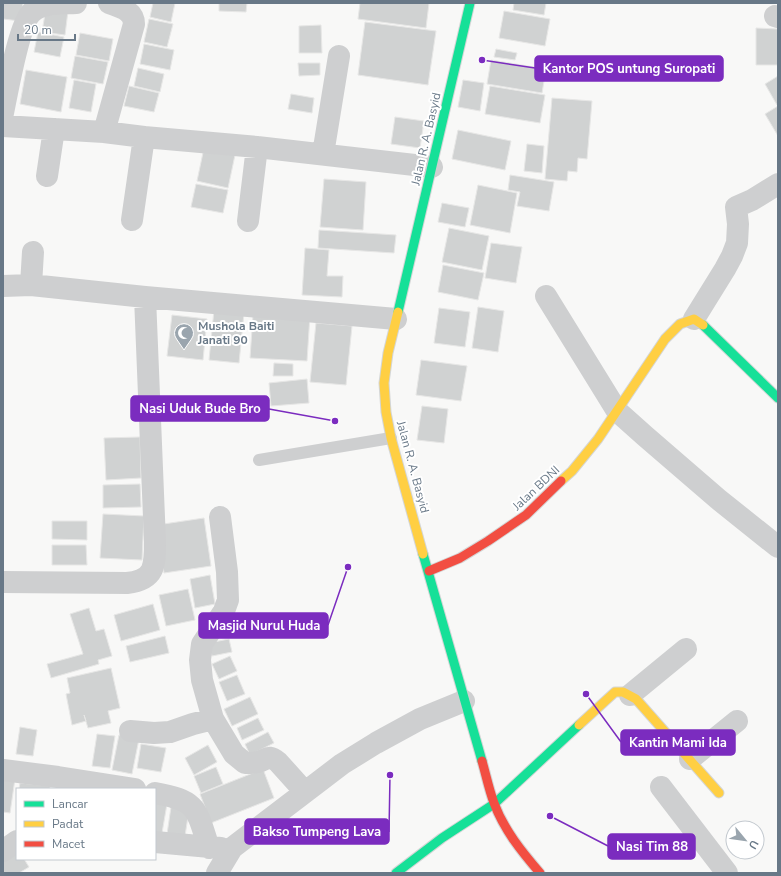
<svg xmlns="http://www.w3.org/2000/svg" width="781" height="876" font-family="'Nunito Sans',sans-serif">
	<rect width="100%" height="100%" fill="#f8f8f7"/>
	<path fill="#d0d2d2" stroke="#e7e7e6" d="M3,3H23L20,21L3,19Z
		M153,3H175L171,22L150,17Z
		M219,3H247L246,12L219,11Z
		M360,3H429L426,28L358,19Z
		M514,3H546L544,15L513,10Z
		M46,8L68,11L65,35L42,32Z
		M504,11L550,19L545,46L499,38Z
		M149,19L173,24L167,47L144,42Z
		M365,22L436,31L428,85L358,75Z
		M321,25L322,53H299V26Z
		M756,28L778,29V65H756Z
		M38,32L64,37L60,57L34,52Z
		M80,33L113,39L109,61L76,55Z
		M144,44L174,50L170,70L140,64Z
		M496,49L517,53L515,60L494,57Z
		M75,56L108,62L103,84L71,78Z
		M491,60L546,69L542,93L487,84Z
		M298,63H320V75L299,76Z
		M138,68L164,74L160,92L134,86Z
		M26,70L67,77L61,112L20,104Z
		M778,76V104L777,105L765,84Z
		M74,80L96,84L91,112L69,108Z
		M463,80L484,83L480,111L458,107Z
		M129,86L159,93L154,112L124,106Z
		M490,86L545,95L540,123L485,114Z
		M291,94L314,98L312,113L288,109Z
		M552,98L592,101L587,159L578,158L577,172L568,171L567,181L545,179Z
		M778,106V136L765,114Z
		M395,117L424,121L420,148L391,144Z
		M458,130L511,141L505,170L452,159Z
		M527,144L544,146L542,173L524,171Z
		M204,148L235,155L228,188L197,181Z
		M510,175L554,182L549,211L517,206L520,192L508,190Z
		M324,179L366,182L363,230L320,227Z
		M196,184L228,190L223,213L191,207Z
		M478,185L517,193L510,233L470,225Z
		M442,203L469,208L465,227L438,222Z
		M449,228L489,236L482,270L442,262Z
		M319,230L396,235L394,253L318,248Z
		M491,243L522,247L516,283L485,278Z
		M305,248L329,250L327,276H343L342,297L302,295Z
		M443,265L484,273L478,300L438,292Z
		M478,307L504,311L498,352L472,348Z
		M439,308L470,312L465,347L434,343Z
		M214,310L244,313L239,363L209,360Z
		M172,315L207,319L203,360L167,356Z
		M253,315H310L307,361L250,358Z
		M316,323L352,326L346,385L310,382Z
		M421,360L467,366L461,401L416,395Z
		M274,363L293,364V376H273Z
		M307,379L309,403L271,406L269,383Z
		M422,406L448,409L444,443L417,440Z
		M140,437L141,478L106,480L104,438Z
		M140,484L141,507L103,508V485Z
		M103,514L144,516L142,560L100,558Z
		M204,518L211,566L164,573L157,525Z
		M52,521H87V540L52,539Z
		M52,545H86L87,565H52Z
		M210,575L215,604L195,608L190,579Z
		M188,589L195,620L166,626L159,595Z
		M153,604L160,630L121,641L114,615Z
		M89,608L96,631L104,629L112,656L98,660L99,664L51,678L47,664L83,654L70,614Z
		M165,636L169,653L130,662L126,646Z
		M229,639L232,652L212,656L209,643Z
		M230,656L237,671L219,679L212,664Z
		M111,668L120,708L108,711L111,723L88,728L84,715L86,721L72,725L66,694L70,693L67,678Z
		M237,675L245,694L227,701L219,682Z
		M250,697L258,714L232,726L224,709Z
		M258,718L264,730L242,740L237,728Z
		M20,727L37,730L33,756L16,754Z
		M268,732L274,743L250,755L245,744Z
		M97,734L115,736L110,768L92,766Z
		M119,735L139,739L132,774L112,770Z
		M141,744L166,748L161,772L137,768Z
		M208,745L217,762L194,775L185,758Z
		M216,767L223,784L201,793L194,776Z
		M263,769L274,798L211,823L200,794Z
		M3,777L15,779L10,813L3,812Z
		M20,783L50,786V789H19Z
		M155,803L167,804L162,833L155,832Z
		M171,807L189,810L185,836L167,834Z
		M17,849V859H24L29,867L19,873H3V858Z"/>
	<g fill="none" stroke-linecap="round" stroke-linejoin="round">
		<defs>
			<path id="fast" d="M398,312L470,3
				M703,325L778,398
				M423,554L482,761
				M396,873L442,838L494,804L579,725"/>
			<path id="slow" d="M398,312L388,353L384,383L386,412L391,438L423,554
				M561,481L572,471L598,439L665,339L680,324L694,319L703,325
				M579,725L615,692H623L636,699L719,793"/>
			<path id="jam" d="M429,571L460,558L488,541L526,515L561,481
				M482,761C486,775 489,790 494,803C504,830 522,852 540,873"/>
		</defs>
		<use href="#fast" stroke="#d4d6d6" stroke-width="11"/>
		<use href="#slow" stroke="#d4d6d6" stroke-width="11"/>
		<use href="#jam" stroke="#d4d6d6" stroke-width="11"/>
		<path stroke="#cecfd0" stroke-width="12" d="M259,460L391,438"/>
		<path stroke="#cecfd0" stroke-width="22" d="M775,16L778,17
			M3,113C7,94 19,23 32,12C43,2 62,4 76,3
			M3,126L104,132L144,137L257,147L432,167
			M104,132L134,24C134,10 119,7 109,3
			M323,154L339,56
			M47,176L54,129
			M132,220L144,137
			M248,221L257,147
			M31,285L33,252
			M3,286L31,285L145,297L396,319
			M546,296L617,411L645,436L718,499L778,547
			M694,319L725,269L732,256L737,243L738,224L736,207L752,200L778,184
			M220,517L227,572L228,600L224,611L202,644L200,660L202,680L213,719L234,754L245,763C249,763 254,763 258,762C268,759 268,754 278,762L305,792
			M3,582L127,583C155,580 155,566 155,542L145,297
			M630,695L686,649
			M130,731L154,733L170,732L193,724L213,719
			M690,759L737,721
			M3,770L58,777L135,789
			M661,787L727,873
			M155,793C198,801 196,808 209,848
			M155,842L221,848
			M3,851L17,841
			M217,873L232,848L342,764L376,743L420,719L464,701"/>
		<use href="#fast" stroke="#16e098" stroke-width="9"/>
		<use href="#slow" stroke="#ffcf43" stroke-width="9"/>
		<use href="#jam" stroke="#f24e42" stroke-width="9"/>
	</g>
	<defs>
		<symbol id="mosque-pin" viewBox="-11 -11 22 30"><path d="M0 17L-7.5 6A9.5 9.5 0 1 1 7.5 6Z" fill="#9aa5ae" stroke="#fff"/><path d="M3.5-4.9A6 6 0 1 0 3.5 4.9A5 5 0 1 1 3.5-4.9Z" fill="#fff"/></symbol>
	</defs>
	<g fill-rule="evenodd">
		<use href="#mosque-pin" x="173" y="322" width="22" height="30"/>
	</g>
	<g text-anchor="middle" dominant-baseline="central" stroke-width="4" stroke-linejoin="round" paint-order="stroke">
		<g font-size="12" fill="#687887" stroke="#fff">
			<text transform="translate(426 139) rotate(-77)">Jalan R. A. Basyid</text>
			<text transform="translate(413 467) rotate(75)">Jalan R. A. Basyid</text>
			<text transform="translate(536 488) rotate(-43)">Jalan BDNI</text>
		</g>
		<g font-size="12" font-weight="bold" fill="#687887" stroke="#fff" text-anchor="start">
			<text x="198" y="326">Mushola Baiti<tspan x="198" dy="14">Janati 90</tspan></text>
		</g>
	</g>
	<path fill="none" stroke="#7b2cbf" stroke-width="1.5" d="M482 60L535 68M335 421L269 409M348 567L328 625M586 694L621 742M390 775L389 832M550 816L608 846"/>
	<g fill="#7b2cbf" stroke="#fff" stroke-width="1.5">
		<circle cx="482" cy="60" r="4"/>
		<circle cx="335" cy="421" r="4"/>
		<circle cx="348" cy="567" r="4"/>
		<circle cx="586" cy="694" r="4"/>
		<circle cx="390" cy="775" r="4"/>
		<circle cx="550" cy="816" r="4"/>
	</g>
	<g fill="#7b2cbf" stroke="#7b2cbf" stroke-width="1.5">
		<rect x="535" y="56" width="188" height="25" rx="4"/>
		<rect x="131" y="396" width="138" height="25" rx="4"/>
		<rect x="199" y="613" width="129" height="25" rx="4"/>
		<rect x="621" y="730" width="114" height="25" rx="4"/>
		<rect x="245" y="819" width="144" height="25" rx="4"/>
		<rect x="608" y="834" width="87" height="25" rx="4"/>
	</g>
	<g font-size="13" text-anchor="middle" font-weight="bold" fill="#fff">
		<text x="629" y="73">Kantor POS untung Suropati</text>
		<text x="200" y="413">Nasi Uduk Bude Bro</text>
		<text x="264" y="630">Masjid Nurul Huda</text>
		<text x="678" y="747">Kantin Mami Ida</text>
		<text x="317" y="836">Bakso Tumpeng Lava</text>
		<text x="652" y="851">Nasi Tim 88</text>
	</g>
	<rect width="781" height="876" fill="none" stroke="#687887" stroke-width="8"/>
	<rect x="16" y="788" width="140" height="72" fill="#ffffff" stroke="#c3c9cf"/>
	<rect x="24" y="801" width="20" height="6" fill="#16e098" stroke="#c3c9cf"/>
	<text x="52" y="808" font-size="12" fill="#687887">Lancar</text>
	<rect x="24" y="821" width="20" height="6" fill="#ffcf43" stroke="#c3c9cf"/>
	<text x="52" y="828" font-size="12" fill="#687887">Padat</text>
	<rect x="24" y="841" width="20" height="6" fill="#f24e42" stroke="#c3c9cf"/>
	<text x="52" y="848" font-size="12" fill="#687887">Macet</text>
	<g transform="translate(745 840) rotate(119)"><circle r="19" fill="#ffffff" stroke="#c3c9cf"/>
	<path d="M0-3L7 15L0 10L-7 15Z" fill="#9aa5ae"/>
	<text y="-6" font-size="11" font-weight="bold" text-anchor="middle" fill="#687887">U</text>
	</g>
	<path d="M18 34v6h57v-6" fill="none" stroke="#687887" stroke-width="2"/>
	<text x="24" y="34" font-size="12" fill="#687887" stroke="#ffffff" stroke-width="3" paint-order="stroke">20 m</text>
</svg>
